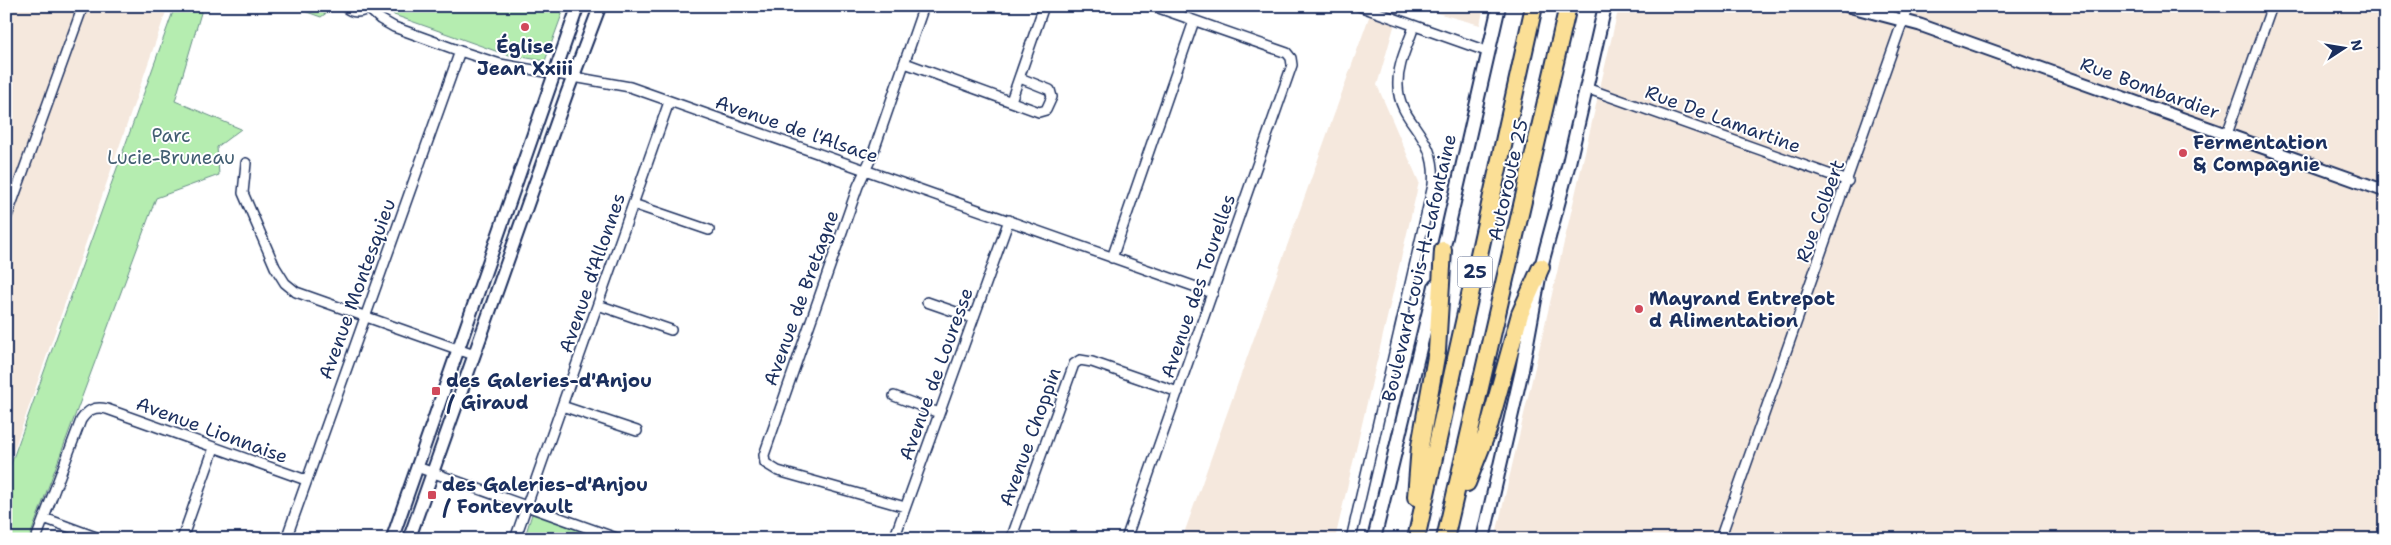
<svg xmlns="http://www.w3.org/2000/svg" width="2391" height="545" font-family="'Shantell Sans',sans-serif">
	<rect width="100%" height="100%" fill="#fff"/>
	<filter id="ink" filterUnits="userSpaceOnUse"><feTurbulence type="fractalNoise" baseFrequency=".02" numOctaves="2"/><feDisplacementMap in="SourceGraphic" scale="10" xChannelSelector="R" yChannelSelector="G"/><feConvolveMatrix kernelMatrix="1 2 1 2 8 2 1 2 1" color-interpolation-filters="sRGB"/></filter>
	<g filter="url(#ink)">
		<path fill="#f5e8dd" d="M6,6H168L6,473Z
			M1373,6H1400L1377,85L1419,182L1335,539H1182Z
			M1412,6H1484L1480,25Z
			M1619,6H2385V539H1495Z"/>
		<path fill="#b5edb0" stroke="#688e87" d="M175,6H203L175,101L241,129L217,147L219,175L156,198L29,539H6V478Z
			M290,6H349L332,9L321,17Z
			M386,6H565L545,61L504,54L394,15Z
			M533,511L616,539H524Z"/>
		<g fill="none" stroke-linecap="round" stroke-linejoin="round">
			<defs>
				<path id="minor" d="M344,6C352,14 362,14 371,6
					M1359,6L1489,52
					M369,9L380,19L394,27L460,51L500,64L630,87L1213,293
					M905,63L1039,112L1046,110L1052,97L1050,90L1020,78
					M1586,88L1848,181
					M1011,101L1044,6
					M2227,134L2272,6
					M246,163L243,193L275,267L285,283L296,292L474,355
					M633,204L709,230
					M6,219L83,6
					M1112,258L1194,21
					M927,302L973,318
					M598,305L671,330
					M894,396L939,413
					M562,406L637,431
					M417,467L619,539
					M905,507L778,471L765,463L764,455L858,186L872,156L924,6
					M44,518L101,539
					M36,539L81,420C88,410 94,406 107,409L306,480
					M182,539L214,448
					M286,539L460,51
					M515,539L669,102
					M894,539L1009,220
					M1011,539L1074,364L1080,360L1092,362L1178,392
					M1126,539L1292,65L1291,58L1287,53L1153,6
					M1351,539L1433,185C1438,133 1399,125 1398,86C1397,65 1408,45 1414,26
					M1720,539L1908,6"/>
				<path id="tertiary" d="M1848,6L1920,25L2385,191
					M392,539L578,6
					M409,539L567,93L600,6"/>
				<path id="secondary" d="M1441,259L1499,6
					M1374,539L1435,286
					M1483,539L1522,370L1541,267L1569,163L1605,6"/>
				<path id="motorway" d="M1467,483L1488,430L1520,314L1541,267
					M1416,497L1420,446L1437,351L1443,250
					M1416,539L1534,6
					M1445,539L1568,6"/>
			</defs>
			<use href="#minor" stroke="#1b2f5e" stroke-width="12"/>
			<use href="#tertiary" stroke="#1b2f5e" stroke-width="15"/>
			<use href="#secondary" stroke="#1b2f5e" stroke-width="16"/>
			<use href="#motorway" stroke="#1b2f5e" stroke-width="20"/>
			<use href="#minor" stroke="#fff" stroke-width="9"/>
			<use href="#tertiary" stroke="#fff" stroke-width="11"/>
			<use href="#secondary" stroke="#fff" stroke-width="12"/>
			<use href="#motorway" stroke="#fbdf96" stroke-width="16"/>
		</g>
	</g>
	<g fill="#d1495b" stroke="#fff" stroke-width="2">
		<circle cx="525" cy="27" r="5"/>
		<circle cx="2183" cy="153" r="5"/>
		<circle cx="1639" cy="309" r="5"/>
		<rect x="431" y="386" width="10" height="10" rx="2.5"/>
		<rect x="427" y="490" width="10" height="10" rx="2.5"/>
	</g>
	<g text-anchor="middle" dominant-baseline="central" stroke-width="4" stroke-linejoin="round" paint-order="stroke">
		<rect fill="#fff" stroke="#5f6d8e" stroke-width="1" x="1457.5" y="256.5" width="35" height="31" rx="4"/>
		<g font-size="18" font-weight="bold" fill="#1b2f5e">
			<text x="1475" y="272">25</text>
		</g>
		<g font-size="19" font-weight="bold" fill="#1b2f5e" stroke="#fff" text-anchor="start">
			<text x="525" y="46" text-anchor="middle">Église<tspan x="525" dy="22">Jean Xxiii</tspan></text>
			<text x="2193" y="142">Fermentation<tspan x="2193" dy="22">&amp; Compagnie</tspan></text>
			<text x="1649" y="298">Mayrand Entrepot<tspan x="1649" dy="22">d Alimentation</tspan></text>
			<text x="446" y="380">des Galeries-d'Anjou<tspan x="446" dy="22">/ Giraud</tspan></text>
			<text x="442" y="484">des Galeries-d'Anjou<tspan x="442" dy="22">/ Fontevrault</tspan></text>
		</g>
		<g font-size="19" fill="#1b2f5e" stroke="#fff">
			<text transform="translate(2150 88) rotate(20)">Rue Bombardier</text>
			<text transform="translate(1723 119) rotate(20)">Rue De Lamartine</text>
			<text transform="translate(797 129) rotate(19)">Avenue de l'Alsace</text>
			<text transform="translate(1508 180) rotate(-77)">Autoroute 25</text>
			<text transform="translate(1820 211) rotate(-70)">Rue Colbert</text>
			<text transform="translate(1419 268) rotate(-77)">Boulevard Louis-H.-Lafontaine</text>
			<text transform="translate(592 273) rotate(-71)">Avenue d'Allonnes</text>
			<text transform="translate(1198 286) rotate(-71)">Avenue des Tourelles</text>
			<text transform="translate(357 289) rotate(-70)">Avenue Montesquieu</text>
			<text transform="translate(801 298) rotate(-70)">Avenue de Bretagne</text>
			<text transform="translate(936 374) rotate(-70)">Avenue de Louresse</text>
			<text transform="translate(212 430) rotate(20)">Avenue Lionnaise</text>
			<text transform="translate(1030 437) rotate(-70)">Avenue Choppin</text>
		</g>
		<g font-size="19" fill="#425e72" stroke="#fff">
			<text x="171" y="135">Parc<tspan x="171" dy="22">Lucie-Bruneau</tspan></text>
		</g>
	</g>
	<rect width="2391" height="545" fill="none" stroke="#fff" stroke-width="25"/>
	<rect x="12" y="12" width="2366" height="520" fill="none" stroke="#1b2f5e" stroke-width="2" filter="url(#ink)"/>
	<g transform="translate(2344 48) rotate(78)" stroke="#ffffff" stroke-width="4" paint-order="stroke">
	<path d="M0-4L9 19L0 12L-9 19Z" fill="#1b2f5e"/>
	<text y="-8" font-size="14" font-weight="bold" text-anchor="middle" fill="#1b2f5e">N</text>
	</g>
</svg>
